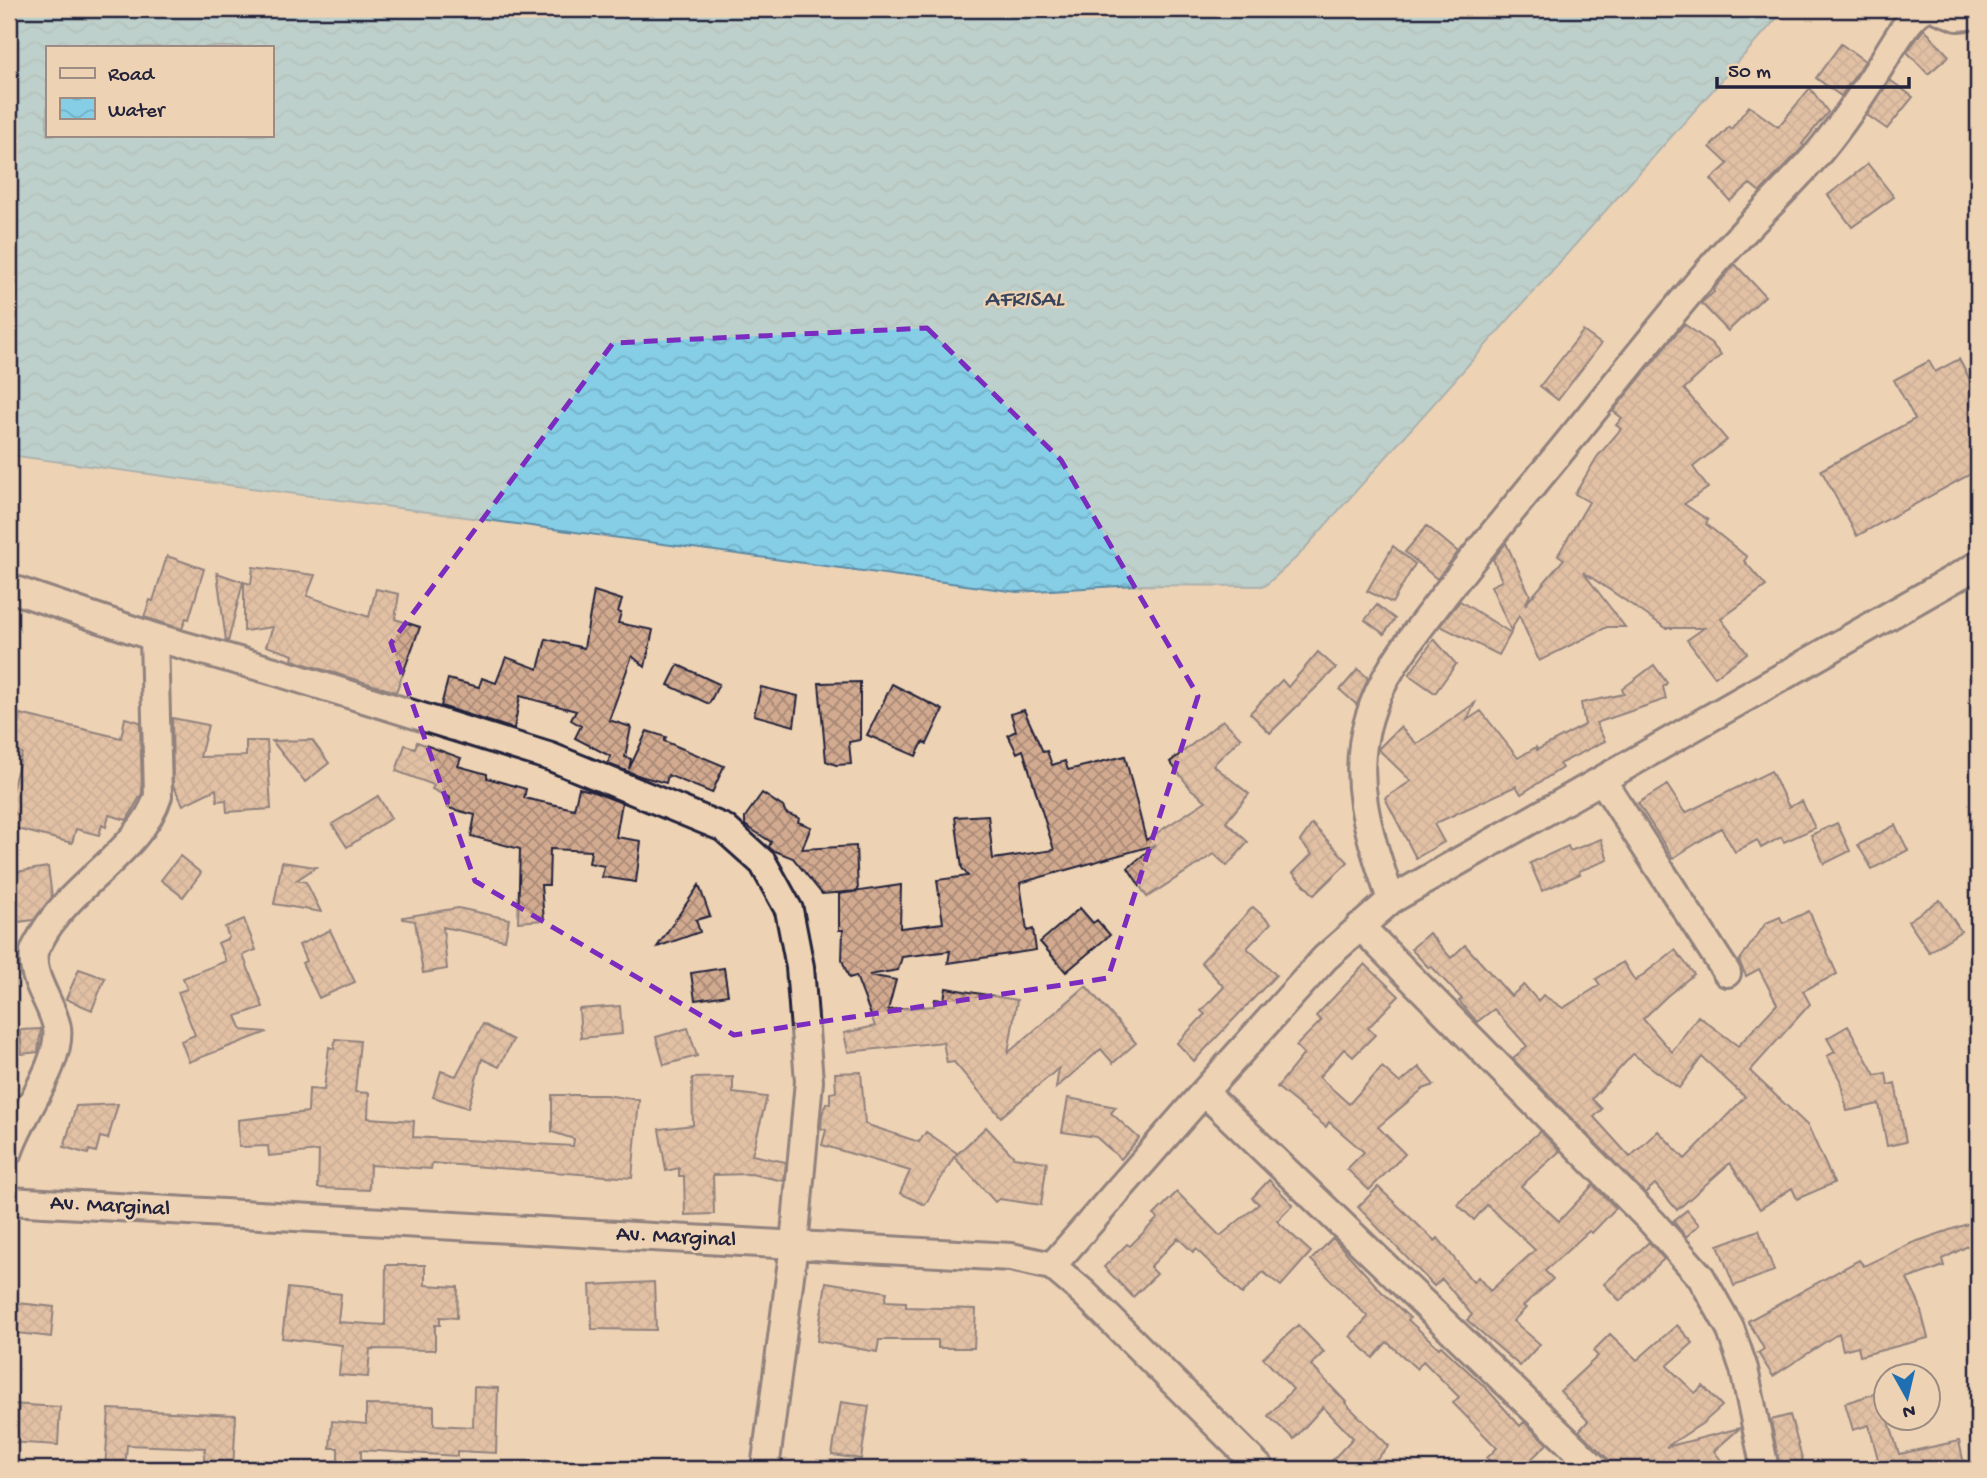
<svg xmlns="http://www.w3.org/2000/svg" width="1987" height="1478" font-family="'Gochi Hand',sans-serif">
	<defs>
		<pattern id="water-waves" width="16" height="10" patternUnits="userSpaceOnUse" patternTransform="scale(1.75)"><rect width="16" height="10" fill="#85cee6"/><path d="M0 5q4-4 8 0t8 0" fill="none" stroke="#73b1c6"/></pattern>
		<pattern id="building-cross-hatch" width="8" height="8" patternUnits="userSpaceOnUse" patternTransform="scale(1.75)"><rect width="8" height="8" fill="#d2aa90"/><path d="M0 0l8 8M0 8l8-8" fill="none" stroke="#aa8a77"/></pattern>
	</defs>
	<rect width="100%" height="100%" fill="#edd2b4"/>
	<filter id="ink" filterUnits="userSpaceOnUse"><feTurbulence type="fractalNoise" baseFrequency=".0143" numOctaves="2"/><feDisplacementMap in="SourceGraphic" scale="14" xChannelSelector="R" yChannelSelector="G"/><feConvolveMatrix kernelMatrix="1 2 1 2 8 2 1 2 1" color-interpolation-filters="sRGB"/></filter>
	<g filter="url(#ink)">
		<path fill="url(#water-waves)" stroke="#5d89a2" stroke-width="2" fill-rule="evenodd" d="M9,9H1785L1298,556L1265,586L1136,585L1017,592L9,455ZM47,47H271V135H47Z"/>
		<path fill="url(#building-cross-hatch)" stroke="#22223b" stroke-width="2" fill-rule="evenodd" d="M1924,29L1949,56L1928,74L1907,52Z
			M1841,44L1865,61L1841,96L1816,78Z
			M1890,80L1913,97L1887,129L1867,115Z
			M1810,88L1828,112L1802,144L1804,146L1760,192L1750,184L1730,201L1711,179L1728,164L1710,147L1729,127L1731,129L1749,106L1778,127Z
			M1868,164L1894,197L1852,227L1828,195Z
			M1735,264L1765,296L1728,331L1701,303L1714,292L1713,290Z
			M1684,324L1711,343L1721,355L1684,389L1727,440L1693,467L1708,488L1684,504L1708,520L1706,524L1747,557L1744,561L1766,586L1721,619L1747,653L1715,677L1687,640L1704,628H1666L1583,572L1625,627H1607L1539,661L1519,615L1511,631L1491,586L1502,581L1493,559L1506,543L1530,595L1525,605L1564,559L1558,555L1589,502L1575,494L1597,457L1621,429L1616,425L1622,418L1613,411Z
			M1583,331L1601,344L1558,400L1540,386Z
			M1959,359L1978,395V470L1857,536L1821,470L1915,419L1894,380L1929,361L1935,372Z
			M1427,526L1458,552L1437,579L1405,552Z
			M1393,546L1415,564L1392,603L1367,591Z
			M167,556L204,569L189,619L186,618L182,629L144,617L150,600L153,601Z
			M253,567L315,575L307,596L369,617L376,589L399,594L395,619L420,627L396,692L292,660L293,655L266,646L273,627L244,631V582L251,584Z
			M217,573L243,582L228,642L226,641Z
			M594,591L622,600L618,612L621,613L618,623L653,630L645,667L632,656L609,720L631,727L625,757L631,759L629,769L647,731L666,737L664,741L724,766L712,793L668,775L666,783L640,776L608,764L610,756L575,738L581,726L571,720L576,711L520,696L514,729L441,706L448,679L479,687L482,678L496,683L506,657L538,669L546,639L584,648Z
			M1460,601L1511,633L1499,655L1440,626Z
			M1377,605L1395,619L1384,634L1365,620Z
			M1434,639L1456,664L1435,693L1409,675Z
			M1318,652L1336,668L1270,733L1250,713L1282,680L1288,687Z
			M678,665L719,684L709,704L668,685Z
			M1654,665L1667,683L1663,687L1666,699L1596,723L1605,741L1559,764L1562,768L1521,794L1516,786L1434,824L1444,842L1416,858L1385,798L1411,781L1378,749L1400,727L1417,744L1475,703L1467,720L1481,711L1518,758L1536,747L1537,750L1585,725L1581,703L1624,694L1622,689Z
			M1358,669L1368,678L1357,705L1340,690Z
			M860,682V740L849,742L851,764L836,765L826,761L819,683Z
			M892,684L943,710L927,744L923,742L916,756L867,735Z
			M761,687L798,696L794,726L754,715Z
			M1024,710L1043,752L1047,751L1052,765L1065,761L1068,770L1125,756L1146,840L1206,801L1191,789L1170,762L1223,720L1241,738L1213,765L1249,794L1226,822L1248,842L1227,866L1214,854L1147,897L1128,868L1155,845L1020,883L1027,931L1033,929L1036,950L948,963L950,951L902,957L898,970L869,975L896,980L888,1010L934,1006L935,999L944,1000L946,988L1017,1000L1008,1053L1086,986L1136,1043L1113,1063L1101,1049L1056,1088L1059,1068L1001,1117L954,1062L947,1063L943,1042L848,1052L844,1033L875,1026L856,976L849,978L842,960L843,930H839V894L901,885L900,928L943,923L937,880L968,876L962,868L955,817L988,815L993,859L1054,850L1023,750L1017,753L1008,735L1016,731L1011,714Z
			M20,714L121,738L125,718L140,722L142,793L127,820L109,815L106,827L102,825L99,835L76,829L72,843L10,827L15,813L9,811V801L22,753L12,751Z
			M172,718L208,725L200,757L246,756V741H267L271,809L227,812L226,800L217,801L216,789L183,805L173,785Z
			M312,740L329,763L305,782L272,741Z
			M417,742L461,758L458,766L487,774V778L526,789L524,798L574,809L579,788L591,791L622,803L616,837L641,841L636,882L602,877L604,866L589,863L591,851L550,849L549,885H541L544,920L518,922L520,849L471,836L475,815L448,808L450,798L432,789L434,785L396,771L405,745L415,748Z
			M1771,771L1789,807L1802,801L1815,828L1784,842L1781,837L1761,848L1757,840L1735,852L1721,828L1673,858L1638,803L1667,785L1685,813Z
			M762,793L783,807L786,813L799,818L798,822L811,827L802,849L856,846L858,891L822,894L793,858L772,850L769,847L771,842L745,825V817Z
			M378,796L391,818L347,847L332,824Z
			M1837,823L1850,851L1824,864L1811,835Z
			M1312,824L1348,862L1314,895L1293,873L1312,854L1300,841Z
			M1895,825L1908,850L1872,869L1858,845Z
			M1601,839L1608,860L1579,871L1580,874L1542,891L1530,863L1568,846L1570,851Z
			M180,856L201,873L183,897L161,880Z
			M282,862L316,867L297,880L306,882L321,912L274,904Z
			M48,867L52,897L34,920L9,923V873Z
			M699,885L710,916L696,920L700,932L657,947Z
			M1940,900L1961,931L1929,952L1908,921Z
			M1253,907L1271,923L1247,948L1276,975L1194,1061L1177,1043L1205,1014L1201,1011L1224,987L1201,962Z
			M458,908L509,919L505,940L443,927L447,969L423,973L415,921L403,919V917Z
			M1080,908L1093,923L1097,920L1110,935L1066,972L1040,942Z
			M1809,911L1837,974L1803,991L1810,1004L1750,1071L1808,1126L1834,1183L1797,1199L1792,1188L1760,1209L1730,1163L1677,1210L1655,1184L1645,1193L1513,1059L1527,1046L1494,1009L1477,1022L1459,1001L1462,999L1431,966L1429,968L1411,949L1429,933L1451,958L1465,945L1511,996L1524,985L1538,1001L1543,995L1563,1008L1600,985L1596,979L1623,962L1635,981L1675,950L1694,974L1667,996L1643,1019L1672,1052L1698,1016L1738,1046L1777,1004L1759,969L1746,976L1739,961L1766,923L1780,917L1783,923ZM1633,1054L1679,1088L1702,1057L1745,1097L1685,1159L1658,1131L1630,1157L1594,1117L1602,1109L1592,1099Z
			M244,919L256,950L243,955L263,1007L236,1016L242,1030L267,1032L189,1062L181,1041L195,1035L178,992L187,989L183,978L226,961L218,943L229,938L225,927Z
			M330,930L355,982L319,998L302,963L306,961L299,945Z
			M1365,964L1399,996L1368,1028L1375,1035L1353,1057L1344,1049L1319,1077L1349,1104L1382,1067L1400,1083L1419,1067L1434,1085L1423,1089L1378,1127L1405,1154L1369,1190L1347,1169L1364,1152L1329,1122L1326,1127L1277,1087L1304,1054L1296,1046L1321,1021L1316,1016Z
			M724,968L728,995L695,1000L691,973Z
			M79,969L105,978L92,1010L66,999Z
			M620,1006L622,1034L581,1038L579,1009Z
			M483,1024L513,1040L499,1067L482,1059L468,1108L433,1097L441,1071L456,1076Z
			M1848,1026L1875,1075L1886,1073L1888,1085L1895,1083L1906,1142L1887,1146L1879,1104L1847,1111L1840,1080L1827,1056L1835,1052L1827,1038Z
			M688,1028L697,1056L664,1065L656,1037Z
			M41,1029L38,1052L22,1054L20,1030Z
			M335,1039L360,1041L355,1092L369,1093L368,1118L414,1121L413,1137L573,1146L574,1139L552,1132V1095H606L639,1100L632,1178L432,1163L431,1169L370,1165L369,1190L318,1188L319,1151L269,1156L268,1146L239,1147L238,1120L308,1112L309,1089L324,1090L329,1047L334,1049Z
			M861,1072L865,1124L919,1142L926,1132L957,1153L955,1156L986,1127L1014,1157L1047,1162L1041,1205L999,1199L995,1202L954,1157L925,1205L900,1193L910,1171L822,1145L826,1130L821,1128L822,1115L826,1103L830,1104V1093L836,1092L835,1073Z
			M733,1077V1093L767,1097L752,1155L786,1162L784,1181L751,1174L713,1175L714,1214L685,1215L684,1176H679V1168L666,1171L659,1129L693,1125L692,1078Z
			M1068,1098L1116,1107L1111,1113L1139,1138L1121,1159L1096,1137L1062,1132Z
			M118,1104L108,1139L100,1137L96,1152L89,1150L88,1154L64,1147L76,1106Z
			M1540,1131L1560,1151L1521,1186L1559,1221L1593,1185L1616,1208L1592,1233L1589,1231L1545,1271L1553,1279L1523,1306L1526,1308L1513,1321L1540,1344L1520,1366L1467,1320L1472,1315L1442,1279L1434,1286L1358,1207L1378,1187L1435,1241L1438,1238L1473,1282L1478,1277L1490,1291L1535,1250L1487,1205L1474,1220L1457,1204Z
			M1269,1180L1293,1205L1277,1221L1311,1252L1281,1286L1263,1272L1242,1294L1196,1249L1193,1252L1178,1238L1150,1267L1157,1274L1133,1297L1104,1267L1127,1244L1130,1246L1158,1218L1154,1215L1177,1192L1220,1236L1259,1204L1252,1198Z
			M1687,1210L1699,1225L1686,1237L1673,1221Z
			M1970,1223L1978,1241L1942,1259L1944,1266L1907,1279L1919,1303L1928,1338L1860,1356L1858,1346L1843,1350L1839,1333L1773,1376L1758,1353L1764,1349L1748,1321L1859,1260L1864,1266L1912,1243Z
			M1759,1230L1774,1271L1734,1286L1718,1245Z
			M1333,1238L1381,1291L1410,1318L1408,1320L1439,1348L1441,1346L1486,1388L1520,1426L1524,1422L1547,1444L1521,1469H1498L1487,1458L1497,1448L1453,1403L1459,1397L1423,1361L1417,1369L1387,1342L1373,1358L1350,1336L1368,1317L1311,1260Z
			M1649,1242L1664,1259L1620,1301L1604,1284Z
			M386,1265H425V1285L458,1287L457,1318L440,1317V1325H435V1350L370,1349L368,1377L339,1375L342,1345L282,1338L288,1288L341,1294L338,1322L385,1325Z
			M654,1282L656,1330L592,1329L590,1285Z
			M826,1282L887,1292L885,1301L906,1302V1307L976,1309L974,1348H938V1340H879L877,1352L817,1341Z
			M9,1302L54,1307L51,1337L9,1332Z
			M1298,1325L1324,1352L1311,1365L1346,1402L1345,1403L1389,1446L1367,1469H1324L1353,1438L1323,1407L1294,1439L1268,1416L1293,1389L1263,1358Z
			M1677,1325L1693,1343L1667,1366L1695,1393L1703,1386L1722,1406L1703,1423L1666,1447L1740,1428L1714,1451L1728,1469H1611L1607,1458L1579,1431L1588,1421L1560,1391L1598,1356L1593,1351L1610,1334L1637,1360Z
			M474,1387L498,1388L496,1453L457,1451V1456L361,1450V1469H338V1448H330L332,1421L366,1424V1405L434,1406V1425L473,1427Z
			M1880,1392L1886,1418H1888L1899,1454L1959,1441L1965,1469H1871L1870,1461L1878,1459L1869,1425L1853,1430L1845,1403Z
			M841,1402L869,1406L861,1459L832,1455Z
			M10,1404L60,1407L58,1445L9,1442Z
			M109,1409L236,1415L233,1469H203L205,1448L127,1445L125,1469H105Z
			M1790,1415L1793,1425L1805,1469H1780L1771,1420Z"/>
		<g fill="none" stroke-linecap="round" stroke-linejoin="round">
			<defs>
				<path id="minor" d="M1937,9L1957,17L1978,15
					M9,588L154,637L274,671L551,757L724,828L763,863L789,910L800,967L809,1081L794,1245L765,1469
					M1602,780L1727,973
					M1391,900C1371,839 1349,782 1369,718C1381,676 1410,640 1436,606C1467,565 1499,526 1532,486C1592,415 1648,340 1709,270C1742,231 1780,196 1814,158C1836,133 1857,102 1875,74C1887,57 1906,17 1924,9
					M1360,926L1652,1222L1701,1277L1730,1328L1744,1369L1765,1469
					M1204,1092L1596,1469
					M9,1151C20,1116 62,1063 57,1028C53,1004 30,979 34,952C35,948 39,942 41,938C68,886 141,851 158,796L154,637
					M9,1201L1011,1257L1052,1266L1084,1293L1261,1469
					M1052,1266L1204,1092L1325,958L1391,900L1978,565"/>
			</defs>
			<use href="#minor" stroke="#22223b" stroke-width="32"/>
			<use href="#minor" stroke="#edd2b4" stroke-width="26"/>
		</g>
	</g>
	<path d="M0 0H1987V1478H0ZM927,328L1061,460L1198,696L1108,978L734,1035L475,881L391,643L613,343Z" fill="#edd2b4" fill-opacity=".55" fill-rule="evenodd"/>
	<path fill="none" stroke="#7b2cbf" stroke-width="5" stroke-dasharray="14 9" stroke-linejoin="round" d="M927,328L1061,460L1198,696L1108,978L734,1035L475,881L391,643L613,343Z"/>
	<g text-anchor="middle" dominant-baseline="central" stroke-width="5" stroke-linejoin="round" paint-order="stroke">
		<g font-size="23" fill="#22223b" stroke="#edd2b4">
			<text transform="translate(110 1207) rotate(3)">Av. Marginal</text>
			<text transform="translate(676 1238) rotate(3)">Av. Marginal</text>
		</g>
		<g font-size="24" font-style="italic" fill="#36445d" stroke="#edd2b4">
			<text x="1024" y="300">AFRISAL</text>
		</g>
	</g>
	<rect width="1987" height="1478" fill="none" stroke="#edd2b4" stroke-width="35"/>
	<rect x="18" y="18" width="1952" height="1443" fill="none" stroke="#22223b" stroke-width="2.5" filter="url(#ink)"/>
	<rect x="46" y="46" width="228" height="91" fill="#edd2b4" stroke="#9c8c84" stroke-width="2"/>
	<rect x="60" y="68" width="35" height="10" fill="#edd2b4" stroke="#9c8c84" stroke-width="2"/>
	<text x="108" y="80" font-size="21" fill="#22223b">Road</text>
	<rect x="60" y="98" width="35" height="21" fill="url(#water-waves)" stroke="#9c8c84" stroke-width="2"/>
	<text x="108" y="116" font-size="21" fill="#22223b">Water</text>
	<g transform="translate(1907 1397) rotate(172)"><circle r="33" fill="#edd2b4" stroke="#9c8c84" stroke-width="2"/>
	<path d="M0-5L12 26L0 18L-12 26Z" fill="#1f6fb2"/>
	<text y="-10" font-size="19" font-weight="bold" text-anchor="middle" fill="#22223b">N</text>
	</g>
	<path d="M1717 77v10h192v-10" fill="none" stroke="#22223b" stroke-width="3.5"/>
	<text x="1728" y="77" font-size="21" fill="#22223b" stroke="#edd2b4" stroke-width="5" paint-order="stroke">50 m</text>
</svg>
